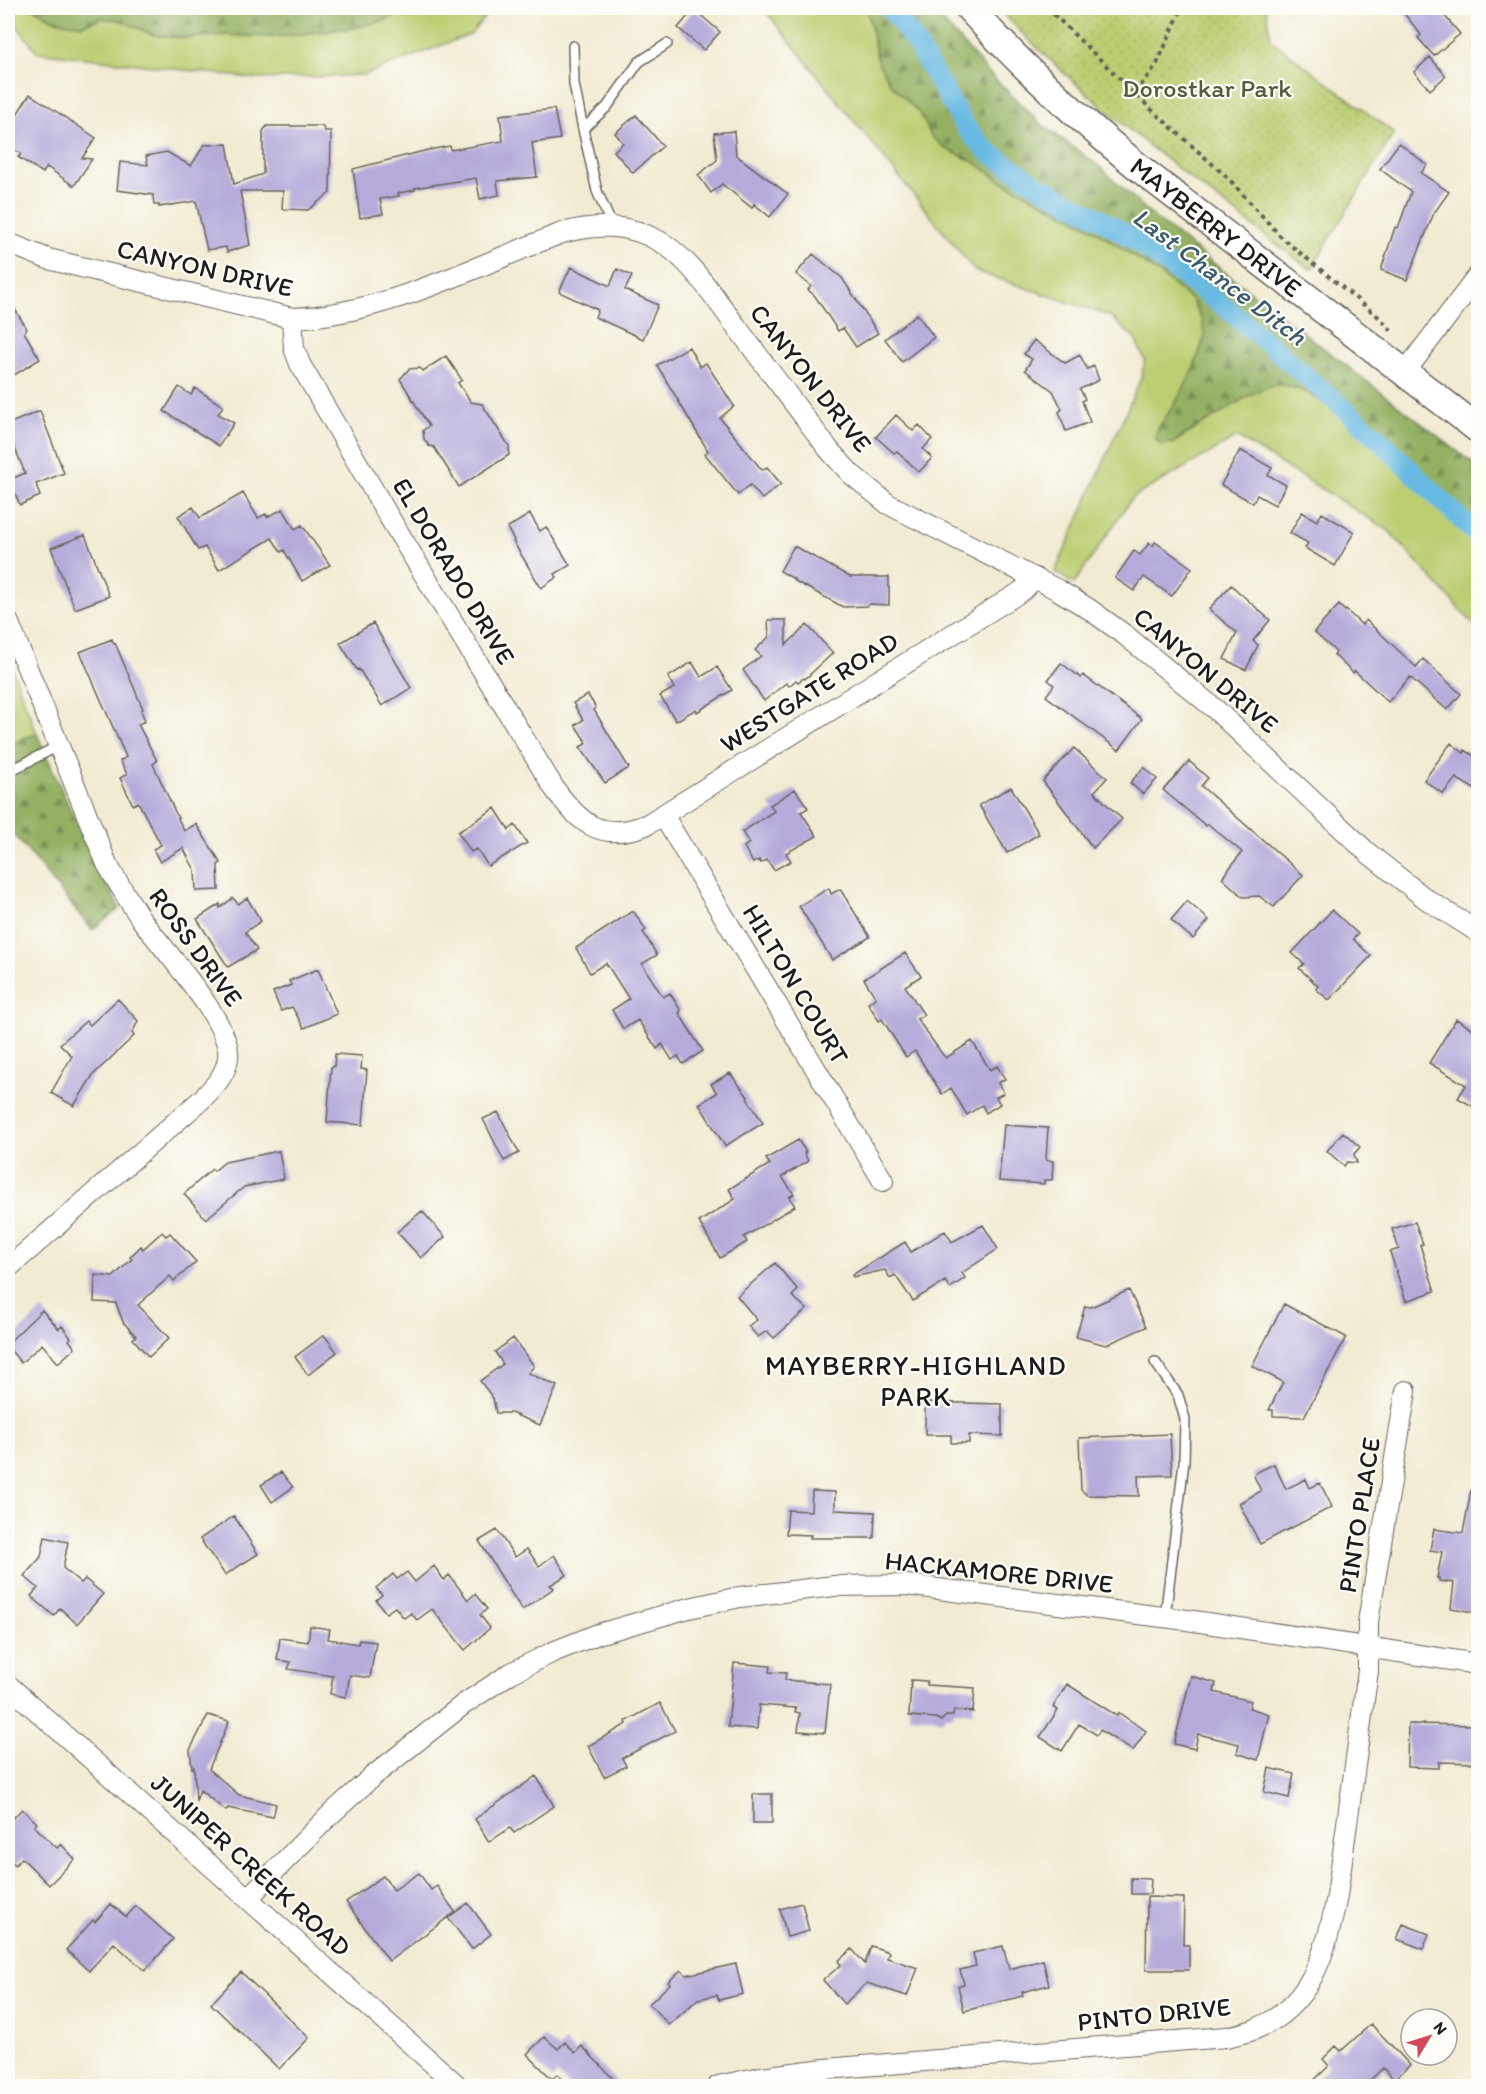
<svg xmlns="http://www.w3.org/2000/svg" width="1486" height="2094" font-family="Itim,sans-serif">
	<defs>
		<pattern id="forest-firs" width="22" height="20" patternUnits="userSpaceOnUse" patternTransform="scale(1.5)"><rect width="22" height="20" fill="#94b164"/><path d="M5 1l3.5 6h-7zM16 11l3.5 6h-7z" fill="#788f52"/></pattern>
		<pattern id="park-dots" width="8" height="8" patternUnits="userSpaceOnUse" patternTransform="scale(1.5)"><rect width="8" height="8" fill="#bbce72"/><path d="M2 2h.1M6 6h.1" fill="none" stroke="#a0b062" stroke-width="1.8" stroke-linecap="round"/></pattern>
	</defs>
	<rect width="100%" height="100%" fill="#fdfcf7"/>
	<filter id="ink" filterUnits="userSpaceOnUse"><feTurbulence type="fractalNoise" baseFrequency=".0167" numOctaves="2"/><feDisplacementMap in="SourceGraphic" scale="12" xChannelSelector="R" yChannelSelector="G"/><feConvolveMatrix kernelMatrix="1 2 1 2 8 2 1 2 1" color-interpolation-filters="sRGB"/></filter>
	<filter id="wash" filterUnits="userSpaceOnUse"><feTurbulence type="fractalNoise" baseFrequency=".008" numOctaves="4" result="noise"/><feDisplacementMap in="SourceGraphic" scale="24" xChannelSelector="R" yChannelSelector="G"/><feGaussianBlur stdDeviation="1.35" result="paint"/><feColorMatrix in="noise" values="0 0 0 0 0 0 0 0 0 0 0 0 0 0 0 0 0 1.4 0 .05"/><feComposite in="paint" operator="in"/></filter>
	<g filter="url(#wash)">
		<rect width="100%" height="100%" fill="#f2ebd3"/>
		<path fill="#bbce72" stroke="#6c7547" stroke-width="1.5" d="M8,8H33L54,20L82,25L101,18L121,20L153,35L184,38L224,35L274,37L353,28L385,20L412,8H492L471,34L364,75L258,79L37,52L8,14Z
			M763,8H867L878,62L890,83L921,115L932,137L945,148L974,162L1000,180L1087,225L1161,275L1191,299L1202,320L1205,336L1192,373L1175,404L1159,427L1173,443C1189,432 1206,422 1223,412C1240,401 1255,388 1276,385C1323,378 1442,509 1478,542V629L1388,530L1237,437L1132,498L1074,584L1055,572L1141,378L1145,360L1135,339L1110,316L975,271Z
			M8,658L37,734L24,738L8,747Z"/>
		<path fill="url(#forest-firs)" stroke="#586640" stroke-width="1.5" d="M33,8H412L385,20L353,28L274,37L224,35L184,38L153,35L121,20L101,18L82,25L54,20Z
			M867,8H931L988,72L1040,123L1099,166L1156,219L1478,467V542C1442,509 1323,378 1276,385C1255,389 1240,401 1223,412C1206,422 1189,432 1173,443L1161,445L1155,438L1159,427L1175,404L1192,373L1205,336L1202,320L1191,300L1161,275L1087,225L1000,180L974,162L945,148L932,137L921,115L890,83L878,62Z
			M37,734L93,861L120,908L92,930L8,827V747L24,738Z"/>
		<path fill="url(#park-dots)" stroke="#6c7547" stroke-width="1.5" d="M998,8H1266L1271,40L1394,133L1311,270C1203,188 1091,107 998,8Z"/>
		<g fill="none" stroke-linecap="round" stroke-linejoin="round">
			<path stroke="#68b9e3" stroke-width="20" d="M890,8L913,39L967,129L986,150L1035,184L1099,218L1139,243L1231,312L1370,431L1478,536"/>
		</g>
		<g id="blocks">
			<path fill="#b5aada" d="M1400,8H1438L1460,34L1434,56L1418,38L1421,35Z
				M694,9L720,32L704,50L678,28Z
				M1430,57L1446,76L1430,90L1414,72Z
				M30,94L96,138L82,158L92,159L74,186L47,167L43,173L18,157L21,154L8,145V128Z
				M554,109L560,139L532,143L537,177L497,181L499,195L480,199L476,178L415,188V190L398,193L399,196L380,199L383,214L360,218L353,169L428,150L450,146L451,150L503,141L500,115Z
				M636,115L663,146L633,173L614,151L623,143L615,133Z
				M267,126H322L325,131H331L330,193L308,210L282,209L283,191H240L250,245L227,252L226,247L207,250L196,201L159,207V205H154L153,195L117,190L120,162L148,165L146,156L167,152L191,166L204,145L227,144L234,184L263,174V131Z
				M734,131L736,155L788,194L770,217L754,204L752,208L722,184L711,193L698,175L717,160L714,133Z
				M1399,143L1427,165L1421,173L1449,192L1434,213L1407,280L1381,270L1395,227L1398,228L1411,192L1380,169Z
				M813,254L842,278L878,333L856,347L843,328L838,331L815,296L808,290L811,286L796,274Z
				M571,267L610,286L617,269L632,276L625,290L658,305L643,339L595,317L598,310L559,292Z
				M8,298L27,329L24,332L40,359L8,379Z
				M917,314L934,337L902,362L885,339Z
				M1034,340L1065,363L1080,355L1087,369L1094,366L1099,380L1080,389L1085,399L1082,401L1090,422L1066,431L1059,412L1062,409L1053,391L1025,370L1032,359L1024,354Z
				M689,347L700,367L706,363L734,406L720,418L762,470L767,467L781,484L762,499L750,485L738,495L705,454L708,451L657,365Z
				M446,356L462,380L458,383L471,402L482,404L509,446V455L459,487L434,447L429,446L424,439L423,430L429,426L400,379L409,369L420,368L423,371Z
				M179,387L191,395L195,388L223,406L218,414L234,423L219,446L164,411Z
				M40,411L64,473L36,484L40,496L20,505L9,480L25,473L8,431V424Z
				M896,415L913,431L919,425L932,439L923,449L932,458L919,472L897,451L894,453L876,437Z
				M1240,450L1272,468L1268,475L1286,485L1275,505L1257,495L1253,503L1221,485Z
				M243,493L258,518L266,514L267,517L283,509L295,529L302,525L330,565L302,581L284,550L281,552L272,538L219,570L205,547L198,550L178,516L193,507L200,518Z
				M1302,512L1317,521L1322,513L1354,532L1335,566L1305,548L1308,543L1290,533Z
				M530,514L540,531L546,527L570,565L555,574L557,577L541,588L513,541L514,540L507,528Z
				M85,535L109,596L75,609L51,548Z
				M1155,542L1192,568L1172,596L1144,577L1134,591L1115,578L1134,551L1140,555L1149,543L1153,546Z
				M794,546L850,577H889V605L869,604L868,606L843,607L793,580L794,579L780,571Z
				M1231,585L1270,620L1253,641L1258,645L1246,670L1224,659L1237,633L1209,609Z
				M1339,605L1345,611L1346,610L1362,625L1366,620L1416,667L1423,659L1461,694L1447,710L1410,677L1388,702L1355,671L1353,673L1334,655L1336,652L1314,632Z
				M768,620H786V645L807,625L833,653L805,679L804,678L798,682L796,680L789,686L786,683L764,701L743,670L761,656L755,650L769,637Z
				M373,623L411,688L382,706L359,669L357,670L340,643Z
				M112,639L114,644L115,643L143,709L141,710L145,721L138,724L157,761L153,764L184,831L196,824L221,863L218,865L219,890L196,891L195,870L183,848L160,862L153,849L161,845L138,802L133,805L120,778L127,774L120,761L126,757L80,652Z
				M692,662L701,677L717,667L732,690L697,712L696,709L676,721L660,696L674,688L668,677Z
				M1061,663L1081,678L1083,675L1142,719L1119,750L1046,696L1054,685L1048,680Z
				M588,695L596,708L594,710L629,768L605,783L580,747L587,743L575,725L583,720L573,703Z
				M1451,743L1464,753L1465,750L1479,759V792L1456,778L1443,794L1424,780Z
				M1074,748L1107,778L1094,792L1122,819L1093,848L1043,781Z
				M1189,761L1208,778L1201,786L1303,875L1274,907L1259,896L1243,897L1222,878L1242,852L1208,824L1206,826L1163,790Z
				M1144,767L1157,779L1143,794L1130,783Z
				M1011,787L1039,834L1007,853L979,805Z
				M795,789L808,808L801,812L817,836L786,853L791,861L774,870L767,860L761,863L759,860L753,863L744,847L749,843L742,832L774,811L770,805Z
				M495,808L509,830L515,825L527,843L488,866L477,849L471,852L458,832Z
				M829,888L831,894L840,889L870,937L832,960L799,906Z
				M233,898L238,904L247,898L261,921L245,932L257,950L228,967L197,919L220,904V908Z
				M1187,901L1209,920L1193,939L1171,920Z
				M1332,910L1358,934L1353,939L1371,956L1329,1000L1316,989L1318,986L1299,968L1304,964L1292,953Z
				M631,912H634L646,930L643,932L657,955L642,964L663,997L670,993L681,1011L679,1013L703,1051L683,1064L678,1056L672,1060L662,1044L657,1049L638,1020L623,1029L612,1010L629,999L606,963L590,973L576,948Z
				M905,953L921,976L905,986L924,1015L917,1019L943,1055L946,1058L972,1041L990,1070L997,1066L1005,1079L998,1083L1004,1093L996,1097L1000,1104L986,1113L982,1105L967,1115L951,1088L942,1094L915,1051L906,1057L882,1019L879,1021L868,1003L876,998L864,979Z
				M318,969L337,1014L304,1028L292,1007L281,1011L273,992L291,985L289,981Z
				M118,999L138,1021L132,1033L134,1036L93,1075L74,1106L51,1093L72,1056L60,1044L86,1021L90,1025Z
				M1456,1019L1479,1033V1099L1474,1107L1458,1098L1466,1085L1429,1063Z
				M335,1054L362,1056L361,1069L367,1070L363,1125L327,1122L331,1067H334Z
				M730,1073L748,1097L747,1098L763,1123L725,1146L699,1104L717,1093L711,1084Z
				M498,1112L519,1153L504,1161L483,1119Z
				M1004,1125L1048,1128L1046,1160L1053,1161L1052,1180H1044V1184L999,1181Z
				M1343,1132L1360,1147L1354,1154L1357,1163L1347,1162L1344,1166L1327,1151Z
				M798,1140L806,1152L804,1153L808,1161L782,1177L794,1194L789,1197L795,1206L744,1237L747,1242L720,1258L699,1222L735,1199L729,1189L770,1164L766,1159Z
				M279,1151L284,1179L244,1187L206,1219L184,1194L212,1169L214,1171L225,1162Z
				M422,1211L445,1237L421,1258L397,1232Z
				M1415,1222L1423,1244L1420,1245L1435,1291L1406,1301L1390,1252L1399,1249L1392,1229Z
				M983,1225L998,1249L962,1273L965,1278L950,1288L945,1281L913,1301L895,1275L890,1278L885,1270L853,1277L852,1275L905,1242L911,1252L945,1231L952,1242Z
				M162,1232L166,1236L170,1233L196,1262L174,1281L170,1276L138,1305L169,1338L149,1357L133,1339L136,1336L123,1322L116,1303L94,1302L95,1275L113,1277L132,1259L130,1257L141,1246L143,1249Z
				M775,1263L798,1290L792,1296L807,1309L774,1338L767,1331L758,1337L748,1326L757,1320L737,1296Z
				M1129,1290L1146,1327L1106,1345L1076,1337L1085,1306L1091,1307Z
				M1284,1304L1346,1337L1304,1417L1273,1416V1410H1269L1283,1382L1252,1366Z
				M42,1310L59,1329L62,1326L71,1338L69,1340L75,1348L58,1363L42,1344L21,1363L8,1347V1343Z
				M324,1335L337,1352L308,1375L295,1357Z
				M513,1338L534,1366L528,1373L557,1386L540,1425L511,1413H496L493,1398L480,1381L503,1364L495,1352Z
				M925,1402L1002,1404V1436L969,1435V1443H951V1435H925Z
				M1170,1434L1172,1475L1138,1476L1139,1496L1087,1495L1081,1490L1079,1438Z
				M1274,1464L1286,1489L1306,1479L1310,1488L1320,1483L1332,1507L1260,1544L1239,1503L1261,1491L1254,1476L1255,1473Z
				M281,1472L293,1487L272,1502L261,1485Z
				M1471,1490L1479,1491V1613L1451,1608L1454,1583L1439,1581V1578H1437L1442,1552L1430,1550L1434,1529L1463,1533Z
				M812,1491L835,1492V1510L875,1512L874,1538H810L811,1535L786,1534L788,1510L811,1511Z
				M234,1516L258,1554L225,1575L200,1539Z
				M497,1530L515,1557L527,1549L539,1566L554,1555L567,1575L550,1585L554,1588L522,1610L479,1541Z
				M45,1537L68,1542L63,1568L81,1583L85,1579L103,1594L77,1624L60,1608L54,1616L31,1596L38,1588L24,1576L41,1557Z
				M434,1566L444,1580L449,1575L468,1600L475,1594L487,1609L480,1615L490,1628L465,1650L432,1609L417,1620L411,1613L404,1618L395,1607L386,1613L376,1600L382,1595L376,1588L393,1574L397,1579L407,1572L415,1582Z
				M310,1626L330,1629L328,1639L358,1644L359,1640L376,1642L370,1678L350,1675L346,1697L330,1694L333,1676L288,1669L291,1662L277,1660L280,1638L308,1642Z
				M734,1663L770,1666L769,1672L786,1673L785,1680L830,1684L825,1733L798,1731L800,1713L795,1712L796,1708L759,1705L757,1729L728,1727Z
				M1191,1676L1216,1683L1214,1692L1251,1701L1249,1708L1269,1714L1258,1760L1237,1753L1239,1744L1198,1734L1195,1749L1174,1744Z
				M911,1680L927,1681V1685L975,1688L973,1712L954,1710L953,1716H946L941,1721L936,1718L909,1716Z
				M1067,1684L1117,1716L1119,1713L1146,1731L1133,1751L1100,1730L1097,1735L1079,1724L1062,1751L1040,1737L1058,1710L1053,1707Z
				M660,1703L675,1731L622,1758L626,1766L604,1777L588,1746L627,1724L626,1721Z
				M208,1715L229,1721L209,1769L239,1795L276,1804L273,1817L228,1808L226,1811L200,1790L196,1801L194,1767L192,1768L190,1750Z
				M1408,1724L1479,1725V1763L1439,1762V1768L1407,1767Z
				M1269,1768L1294,1774L1289,1798L1264,1792Z
				M536,1776L554,1806L514,1833L510,1828L489,1842L475,1819Z
				M753,1794H772V1823H753Z
				M22,1809L37,1823L34,1826L57,1848L61,1844L75,1859L49,1885L22,1858L15,1865L8,1858V1823Z
				M419,1873L431,1890L437,1886L455,1912L389,1961L346,1902L383,1876L394,1890Z
				M1131,1878L1151,1879L1150,1894H1131Z
				M1147,1897L1184,1898L1183,1945H1189V1970H1146Z
				M468,1903L491,1934L472,1949L448,1918Z
				M802,1903L809,1931L787,1937L780,1909Z
				M111,1904L126,1917L136,1906L173,1939L145,1971L114,1943L89,1971L66,1950L93,1920L95,1922Z
				M1403,1924L1429,1934L1423,1949L1397,1939Z
				M871,1946L889,1952L887,1958L918,1968L907,1996L867,1983L844,2004L823,1980L841,1965L838,1961L852,1949L865,1964Z
				M1003,1946L1009,1969L1043,1960L1049,1985L1022,1992L1023,1996L964,2011L958,1986L964,1984L960,1970L976,1966L973,1953Z
				M736,1964L743,1994L719,2000L717,1995L698,1999L669,2025L649,2004L670,1984L668,1982L681,1970L686,1975Z
				M241,1972L309,2038L279,2069L211,2004Z
				M1371,2024L1410,2065L1394,2080L1383,2068L1364,2086H1308L1329,2066L1323,2059L1336,2046L1341,2051Z
				M544,2037L558,2049L565,2042L575,2053L582,2046L620,2086H569L557,2074L552,2079L527,2054Z"/>
		</g>
	</g>
	<g filter="url(#ink)">
		<use href="#blocks" fill-opacity="0" stroke="#67645c" stroke-width="1.5"/>
		<g fill="none" stroke-linecap="round" stroke-linejoin="round">
			<defs>
				<path id="lane" d="M573,46L574,84L583,129L597,191L612,226
					M583,129L607,107L639,62L667,44
					M8,772L58,746
					M1155,1362L1178,1395L1185,1419L1184,1462L1165,1617"/>
				<path id="street" d="M8,243L48,259L292,318C386,314 475,266 562,233C596,224 627,223 659,241C690,258 715,299 736,326C767,368 799,410 830,451L851,474L888,504L1058,590L1089,609L1125,635L1215,709L1368,853L1426,899L1478,932
					M292,318L294,348L300,364L389,517L554,788C580,824 602,843 648,824L1022,591L1035,578
					M1405,372L1478,276
					M8,621L107,864C118,883 129,901 141,919C162,948 233,1025 228,1058C226,1075 213,1088 201,1100L8,1268
					M663,815L883,1181
					M8,1685L458,2086
					M248,1898L331,1814L373,1776L464,1704L511,1673L553,1652L598,1634L689,1608L740,1597L834,1586L906,1585L1187,1620L1478,1664
					M718,2086L761,2077L825,2069L1226,2037C1235,2035 1245,2033 1253,2030C1312,2007 1326,1952 1337,1896L1368,1671V1622L1406,1391"/>
				<path id="secondary" d="M969,8C1024,69 1084,123 1148,175L1478,429"/>
			</defs>
			<use href="#lane" stroke="#67645c" stroke-width="12"/>
			<use href="#street" stroke="#67645c" stroke-width="22"/>
			<use href="#secondary" stroke="#67645c" stroke-width="30"/>
			<path stroke="#67645c" stroke-width="4" stroke-dasharray="4.5 4.5" stroke-linecap="butt" d="M1047,8L1152,110L1229,179L1282,238L1381,319L1394,334
				M1135,93L1157,64L1182,8"/>
			<use href="#lane" stroke="#fff" stroke-width="9"/>
			<use href="#street" stroke="#fff" stroke-width="20"/>
			<use href="#secondary" stroke="#fff" stroke-width="27"/>
		</g>
	</g>
	<g text-anchor="middle" dominant-baseline="central" stroke-width="4.5" stroke-linejoin="round" paint-order="stroke">
		<g font-size="26" fill="#545a3a" stroke="#fdfcf7">
			<text x="1207" y="88">Dorostkar Park</text>
		</g>
		<g font-size="26" fill="#1c1c1c" stroke="#fdfcf7">
			<text transform="translate(1216 227) rotate(38)">MAYBERRY DRIVE</text>
			<text transform="translate(205 268) rotate(13)">CANYON DRIVE</text>
			<text transform="translate(811 378) rotate(52)">CANYON DRIVE</text>
			<text transform="translate(454 571) rotate(59)">EL DORADO DRIVE</text>
			<text transform="translate(1206 670) rotate(40)">CANYON DRIVE</text>
			<text transform="translate(809 692) rotate(-32)">WESTGATE ROAD</text>
			<text transform="translate(196 947) rotate(54)">ROSS DRIVE</text>
			<text transform="translate(796 984) rotate(59)">HILTON COURT</text>
			<text transform="translate(1359 1515) rotate(-81)">PINTO PLACE</text>
			<text transform="translate(999 1572) rotate(6)">HACKAMORE DRIVE</text>
			<text transform="translate(251 1865) rotate(42)">JUNIPER CREEK ROAD</text>
			<text transform="translate(1154 2014) rotate(-6)">PINTO DRIVE</text>
		</g>
		<g font-size="27" font-style="italic" fill="#3a5b6c" stroke="#fdfcf7">
			<text transform="translate(1220 276) rotate(37)">Last Chance Ditch</text>
		</g>
		<g font-size="27" letter-spacing="1.5" fill="#1c1c1c" stroke="#fdfcf7">
			<text x="916" y="1365">MAYBERRY-HIGHLAND<tspan x="916" dy="31">PARK</tspan></text>
		</g>
	</g>
	<rect width="1486" height="2094" fill="none" stroke="#fdfcf7" stroke-width="30"/>
	<g transform="translate(1429 2037) rotate(52)"><circle r="28" fill="#fdfcf7" stroke="#a3a29f" stroke-width="1.5"/>
	<path d="M0-4.5L10 22L0 15L-10 22Z" fill="#d1495b"/>
	<text y="-9" font-size="16" font-weight="bold" text-anchor="middle" fill="#1c1c1c">N</text>
	</g>
</svg>
